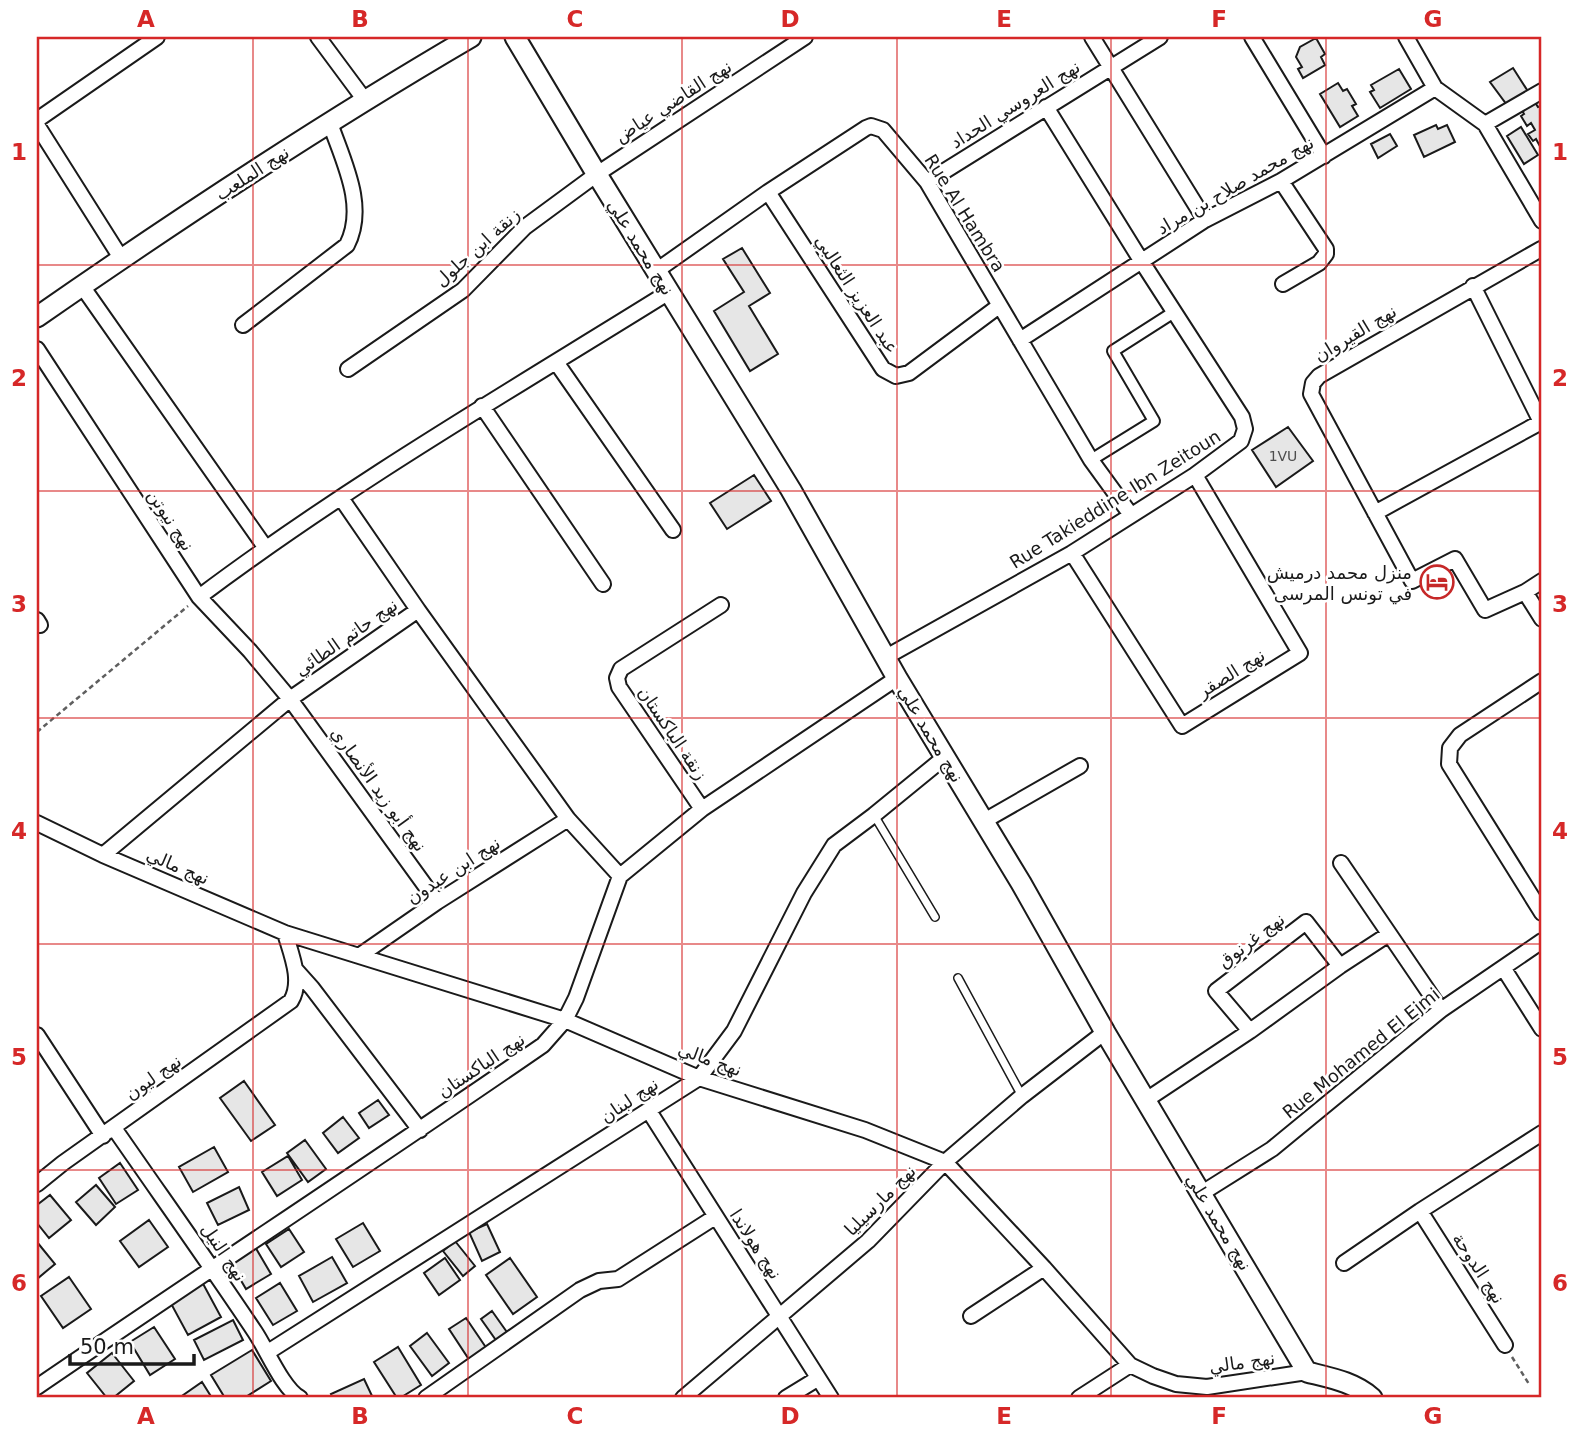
<svg xmlns="http://www.w3.org/2000/svg" width="1579" height="1435" font-family="'DejaVu Sans','Noto Sans Arabic',sans-serif">
	<rect width="100%" height="100%" fill="#fff"/>
	<path fill="#e6e6e6" stroke="#1a1a1a" stroke-width="2" d="M1316,38L1325,54L1321,57L1325,65L1303,78L1298,69L1302,67L1296,57L1300,47Z
		M1513,68L1538,107L1541,106L1542,108V150L1536,139L1533,141L1528,134L1535,130L1531,123L1527,126L1521,116L1524,114L1515,99L1507,105L1490,82Z
		M1399,69L1411,89L1380,108L1370,92L1374,90L1371,85Z
		M1338,83L1343,91L1347,89L1356,104L1352,106L1358,116L1340,127L1320,94Z
		M1436,125L1438,129L1447,125L1455,142L1424,157L1414,135Z
		M1521,127L1538,155L1524,164L1507,136Z
		M1390,134L1397,146L1378,158L1371,144Z
		M742,248L770,293L749,306L778,354L750,371L714,311L744,292L723,259Z
		M1288,427L1313,461L1276,487L1252,450Z
		M754,475L771,501L727,529L710,503Z
		M244,1081L275,1125L251,1141L220,1098Z
		M378,1100L389,1115L369,1128L359,1113Z
		M343,1117L359,1138L338,1153L323,1133Z
		M305,1140L326,1169L308,1182L287,1153Z
		M214,1147L228,1172L193,1192L179,1167Z
		M288,1156L302,1180L277,1196L262,1172Z
		M120,1163L138,1190L116,1204L99,1178Z
		M96,1185L115,1207L96,1225L76,1202Z
		M239,1187L249,1210L218,1225L207,1203Z
		M50,1195L71,1220L49,1238L37,1223V1205Z
		M149,1220L168,1247L139,1267L120,1241Z
		M363,1223L380,1251L353,1267L336,1239Z
		M487,1224L500,1252L482,1261L469,1232Z
		M289,1229L304,1252L281,1267L266,1244Z
		M455,1241L475,1266L463,1276L443,1251Z
		M37,1242L55,1264L37,1279Z
		M254,1245L271,1274L246,1289L229,1260Z
		M332,1257L347,1283L313,1302L299,1276Z
		M445,1258L460,1280L439,1295L424,1273Z
		M510,1258L537,1297L513,1314L486,1275Z
		M69,1277L91,1309L63,1328L41,1296Z
		M201,1280L221,1317L188,1335L168,1298Z
		M280,1283L297,1311L273,1325L256,1298Z
		M492,1311L509,1335L498,1343L481,1319Z
		M466,1318L487,1349L470,1361L449,1329Z
		M233,1320L243,1340L204,1360L194,1340Z
		M154,1327L175,1359L150,1375L130,1342Z
		M427,1333L449,1363L432,1376L410,1346Z
		M398,1347L421,1385L400,1398H397L374,1362Z
		M252,1350L271,1381L244,1398H225L211,1375Z
		M112,1353L134,1381L113,1398H107L87,1373Z
		M364,1379L373,1398H333L331,1394Z
		M202,1382L212,1398H179Z"/>
	<g fill="none" stroke-linecap="round" stroke-linejoin="round">
		<defs>
			<path id="service" d="M874,815L935,917
				M958,978L1022,1096"/>
			<path id="pedestrian" d="M1091,460L1154,421L1113,351L1174,312"/>
			<path id="minor" d="M318,37L364,99
				M1092,37L1205,220
				M1252,37L1324,156
				M1406,37L1435,88L1485,124L1542,221
				M37,120L157,37
				M1485,124L1542,91
				M37,125L121,258
				M1281,181L1326,249V254L1319,263L1283,284
				M927,182L1160,37
				M768,192L883,369L896,376L909,373L999,306
				M1541,249L1319,376L1313,383L1311,394L1412,581L1455,559L1485,610L1525,592L1542,581
				M656,271L768,192L866,128L871,126L883,130L927,182L1091,460L1131,515
				M82,286L265,547
				M1473,286L1542,424
				M243,325L347,245C367,206 343,161 330,123
				M1020,340L1205,220L1281,181L1435,88
				M37,349L199,597L250,651L290,699L437,902
				M556,362L673,530
				M348,369L463,290L525,227L597,174L805,37
				M482,406L603,584
				M341,498L418,610
				M1375,513L1541,422
				M1072,553L1182,726L1300,653L1195,475
				M1525,592L1542,619
				M199,597C348,485 510,391 669,292
				M37,620L40,625
				M886,657L1072,553L1195,475L1241,441L1245,429L1242,417L1142,262L1046,107
				M1542,681L1460,735L1450,748L1449,764L1542,913
				M702,809L619,687L617,678L621,669L721,605
				M984,821L1080,766
				M37,823L103,855L285,933L565,1020L699,1078L865,1130L945,1162L1044,1268L1130,1365L1153,1376L1176,1384L1207,1387L1307,1372
				M103,855L290,699L418,610L568,819L620,876
				M1341,863L1441,1010
				M359,956L437,902L568,819
				M295,969L312,988L420,1130
				M1504,969L1542,1029
				M1250,1031L1216,991L1306,922L1340,966
				M37,1035L103,1136
				M1146,1100L1250,1031L1340,966L1389,934
				M649,1111L831,1398
				M114,1128C161,1196 209,1263 255,1332C267,1350 283,1389 300,1398
				M37,1184L63,1163L291,1001C303,981 291,954 285,933
				M1202,1193L1272,1149L1441,1010L1542,941
				M1420,1211L1505,1345
				M1344,1263L1420,1211L1542,1133
				M971,1316L1044,1268
				M268,1352L699,1078L734,1031L804,893L834,845L874,815L945,757
				M37,1387C205,1272 375,1161 543,1045L565,1020L576,998L620,876L702,809L897,678
				M426,1398L580,1290L599,1281L618,1279L715,1217
				M683,1398L868,1241L945,1162L1022,1096L1105,1032
				M786,1398L817,1379
				M1079,1398L1130,1365"/>
			<path id="tertiary" d="M515,37L593,168L791,490L897,678L1021,883L1105,1032L1307,1372C1331,1378 1354,1382 1372,1398
				M37,317C178,219 322,124 471,37"/>
		</defs>
		<use href="#service" stroke="#1a1a1a" stroke-width="10"/>
		<use href="#pedestrian" stroke="#1a1a1a" stroke-width="14"/>
		<use href="#minor" stroke="#1a1a1a" stroke-width="18"/>
		<use href="#tertiary" stroke="#1a1a1a" stroke-width="23"/>
		<path stroke="#5f5f5f" stroke-width="2.5" stroke-dasharray="5 3.5" stroke-linecap="butt" d="M37,732L188,606
			M1512,1357L1529,1384"/>
		<use href="#service" stroke="#fff" stroke-width="7"/>
		<use href="#pedestrian" stroke="#fff" stroke-width="10"/>
		<use href="#minor" stroke="#fff" stroke-width="14"/>
		<use href="#tertiary" stroke="#fff" stroke-width="19"/>
	</g>
	<path fill="none" stroke="#d62828" stroke-width="2" stroke-opacity="0.55" d="M253,37V1398M468,37V1398M682,37V1398M897,37V1398M1111,37V1398M1326,37V1398M37,265H1542M37,491H1542M37,718H1542M37,944H1542M37,1170H1542"/>
	<defs>
		<symbol id="hotel-ring" viewBox="-11 -11 22 22"><circle r="9.5" fill="#fff" stroke="#c62828" stroke-width="1.5"/><path d="M-6-4.5h1.5V1H6V5H4.5V3h-9V5H-6ZM-4 0a1.8 1.8 0 1 1 3.6 0ZM.5 0V-2.5h3Q6-2.5 6 0Z" fill="#c62828"/></symbol>
	</defs>
	<g fill-rule="evenodd">
		<use href="#hotel-ring" x="1418" y="563" width="38" height="38"/>
	</g>
	<g text-anchor="middle" dominant-baseline="central" stroke-width="5" stroke-linejoin="round" paint-order="stroke">
		<g font-size="14" fill="#4d4d4d">
			<text x="1283" y="456">1VU</text>
		</g>
		<g font-size="18" fill="#1a1a1a" stroke="#fff">
			<text transform="translate(673 101) rotate(-33)">نهج القاضي عياض</text>
			<text transform="translate(1015 104) rotate(-32)">نهج العروسي الحداد</text>
			<text transform="translate(252 173) rotate(-33)">نهج الملعب</text>
			<text transform="translate(1235 185) rotate(-30)">نهج محمد صلاح بن مراد</text>
			<text transform="translate(965 213) rotate(58)">Rue Al Hambra</text>
			<text transform="translate(477 247) rotate(-42)">زنقة ابن جلول</text>
			<text transform="translate(641 247) rotate(58)">نهج محمد علي</text>
			<text transform="translate(857 294) rotate(57)">عبد العزيز الثعالبي</text>
			<text transform="translate(1355 333) rotate(-31)">نهج القيروان</text>
			<text transform="translate(1115 499) rotate(-32)">Rue Takieddine Ibn Zeitoun</text>
			<text transform="translate(171 520) rotate(57)">نهج نيوتن</text>
			<text transform="translate(346 637) rotate(-35)">نهج حاتم الطائي</text>
			<text transform="translate(1231 673) rotate(-32)">نهج الصقر</text>
			<text transform="translate(673 733) rotate(56)">زنقة الباكستان</text>
			<text transform="translate(931 734) rotate(59)">نهج محمد علي</text>
			<text transform="translate(379 789) rotate(54)">نهج أبو زيد الأنصاري</text>
			<text transform="translate(178 866) rotate(23)">نهج مالي</text>
			<text transform="translate(453 870) rotate(-33)">نهج ابن عبدون</text>
			<text transform="translate(1251 940) rotate(-37)">نهج غرنوق</text>
			<text transform="translate(1361 1053) rotate(-39)">Rue Mohamed El Ejmi</text>
			<text transform="translate(710 1059) rotate(20)">نهج مالي</text>
			<text transform="translate(481 1065) rotate(-34)">نهج الباكستان</text>
			<text transform="translate(153 1077) rotate(-35)">نهج ليون</text>
			<text transform="translate(629 1100) rotate(-34)">نهج لبنان</text>
			<text transform="translate(880 1200) rotate(-45)">نهج مارسيليا</text>
			<text transform="translate(1219 1222) rotate(59)">نهج محمد علي</text>
			<text transform="translate(756 1244) rotate(57)">نهج هولاندا</text>
			<text transform="translate(224 1252) rotate(56)">نهج النيل</text>
			<text transform="translate(1479 1268) rotate(57)">نهج الدوحة</text>
			<text transform="translate(1242 1362) rotate(-8)">نهج مالي</text>
		</g>
		<g font-size="18" fill="#1a1a1a" stroke="#fff" text-anchor="end">
			<text x="1412" y="572">منزل محمد درميش<tspan x="1412" dy="21">في تونس المرسى</tspan></text>
		</g>
	</g>
	<rect width="1579" height="1435" fill="none" stroke="#ffffff" stroke-width="77"/>
	<path d="M70 1354v10h124v-10" fill="none" stroke="#1a1a1a" stroke-width="3.5"/>
	<text x="80" y="1354" font-size="21" fill="#1a1a1a" stroke="#ffffff" stroke-width="5" paint-order="stroke">50 m</text>
	<rect x="38" y="38" width="1502" height="1358" fill="none" stroke="#d62828" stroke-width="2.5"/>
	<g font-size="23" text-anchor="middle" font-weight="bold" fill="#d62828">
		<text x="146" y="27">A</text>
		<text x="360" y="27">B</text>
		<text x="575" y="27">C</text>
		<text x="790" y="27">D</text>
		<text x="1004" y="27">E</text>
		<text x="1219" y="27">F</text>
		<text x="1433" y="27">G</text>
		<text x="19" y="160">1</text>
		<text x="1560" y="160">1</text>
		<text x="19" y="386">2</text>
		<text x="1560" y="386">2</text>
		<text x="19" y="612">3</text>
		<text x="1560" y="612">3</text>
		<text x="19" y="839">4</text>
		<text x="1560" y="839">4</text>
		<text x="19" y="1065">5</text>
		<text x="1560" y="1065">5</text>
		<text x="19" y="1291">6</text>
		<text x="1560" y="1291">6</text>
		<text x="146" y="1424">A</text>
		<text x="360" y="1424">B</text>
		<text x="575" y="1424">C</text>
		<text x="790" y="1424">D</text>
		<text x="1004" y="1424">E</text>
		<text x="1219" y="1424">F</text>
		<text x="1433" y="1424">G</text>
	</g>
</svg>
